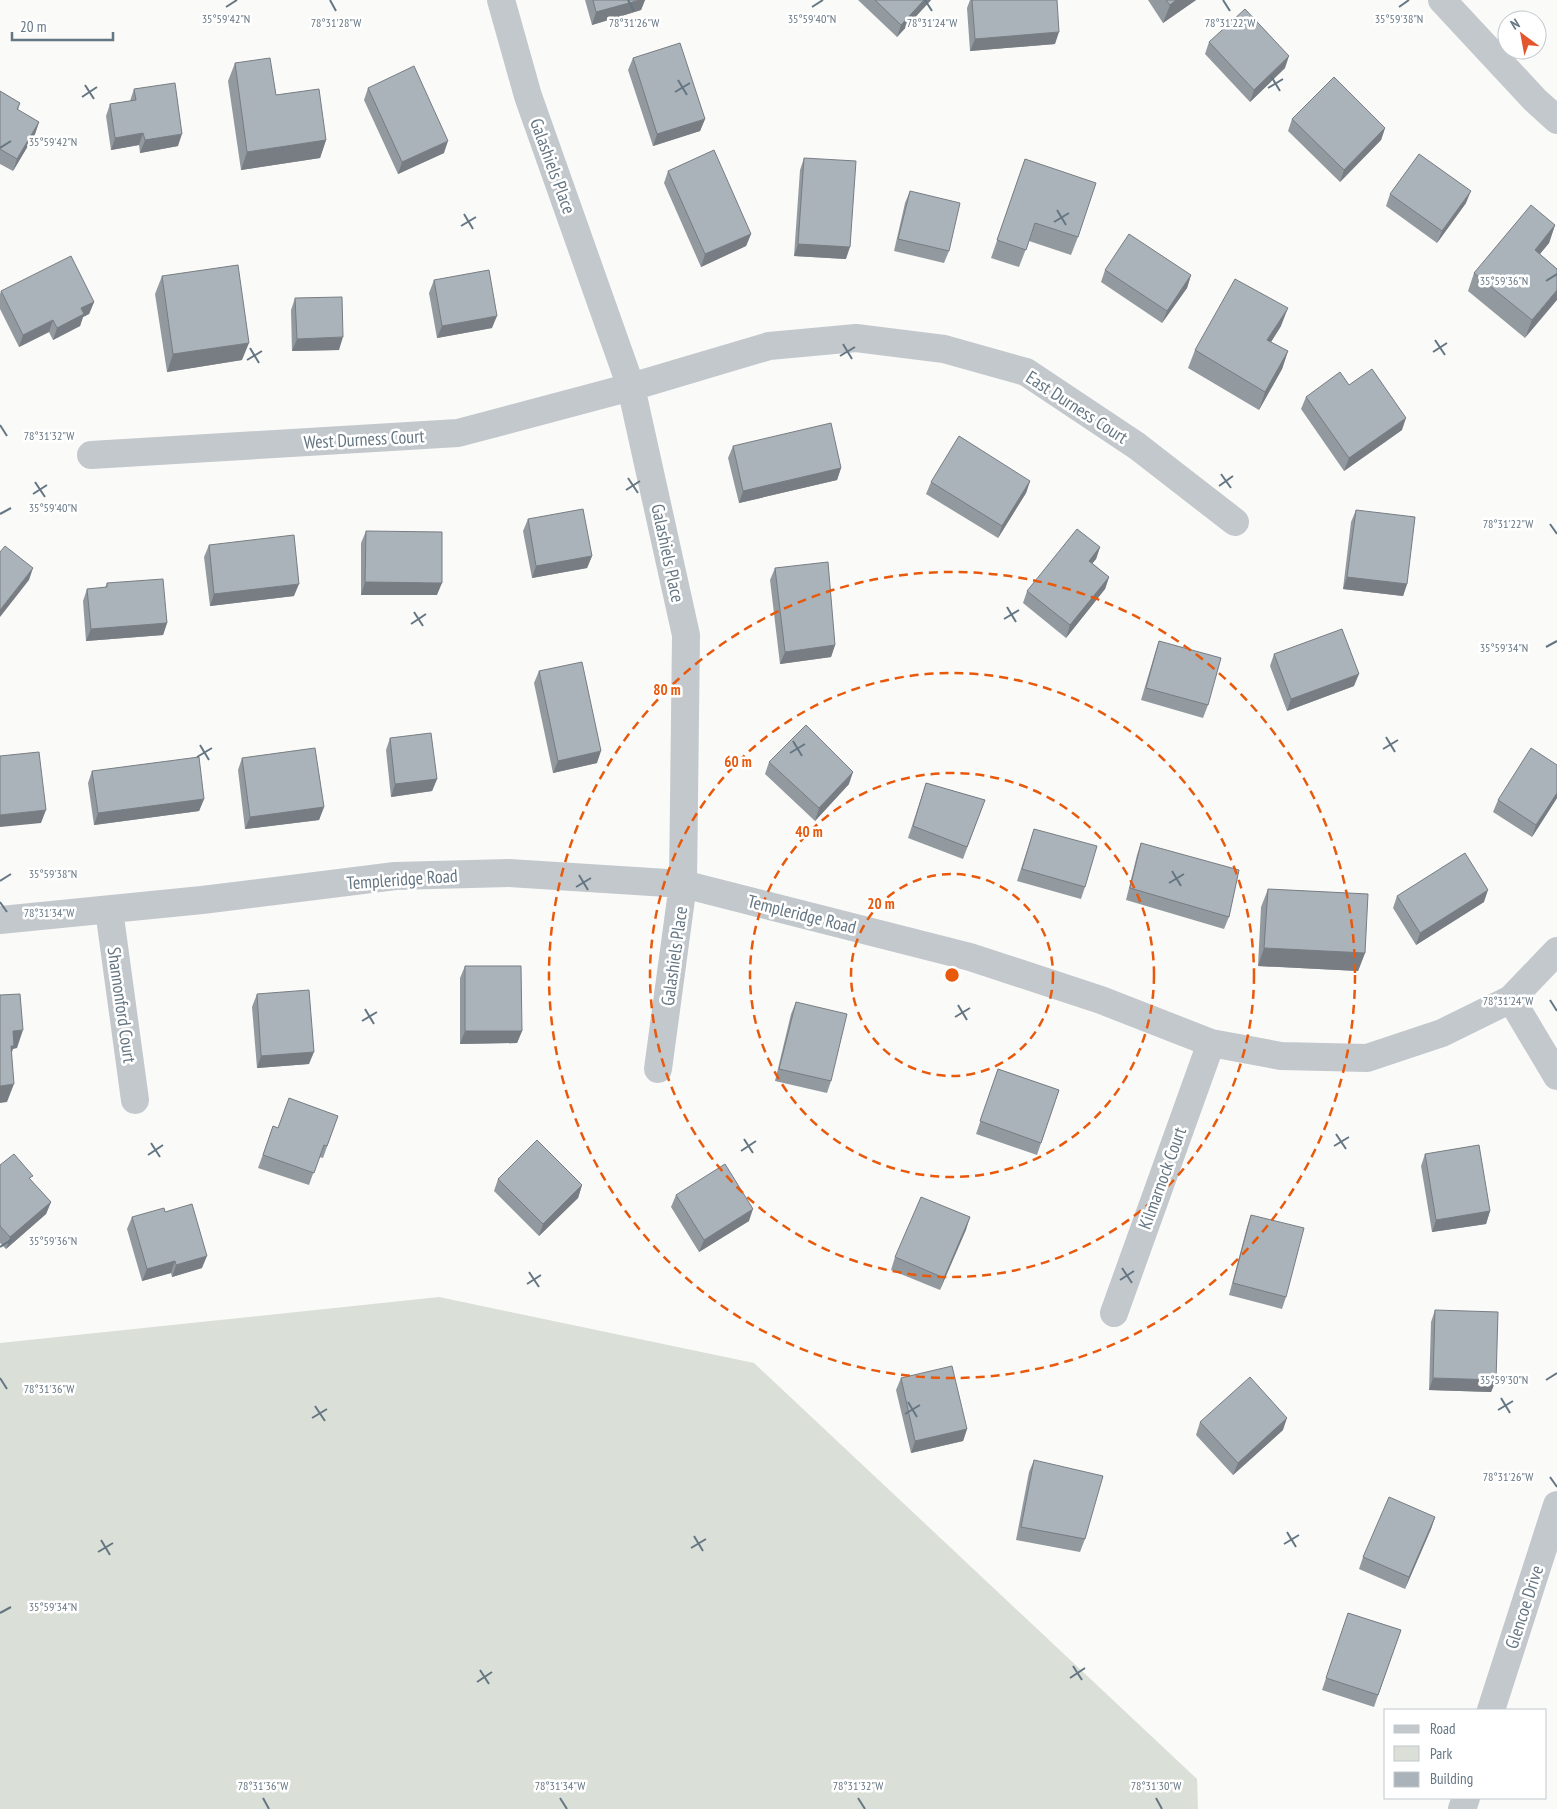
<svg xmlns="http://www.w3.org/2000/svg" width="1557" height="1809" font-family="'PT Sans Narrow',sans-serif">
	<rect width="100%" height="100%" fill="#fafaf8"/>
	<path fill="#dadfd7" d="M439,1297L754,1363L1197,1779L1198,1809H0V1343Z"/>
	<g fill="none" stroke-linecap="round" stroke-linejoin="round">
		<path stroke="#c3c8cc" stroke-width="28" d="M501,0L528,96L631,387L686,635L683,884L658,1069
			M1442,0L1535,100L1557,120
			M91,455L458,433L631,387L769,346L856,338L944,349L1026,372L1137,446L1235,522
			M109,910L135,1100
			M0,920L202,900L395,876L509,873L683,884L970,957L1101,1000L1211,1043L1281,1056L1367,1058L1442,1033L1511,999L1557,951
			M1511,999L1557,1076
			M1114,1313L1211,1043
			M1491,1710L1557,1505
			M1462,1809L1466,1798"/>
	</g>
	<path fill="#929a9f" d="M585,0H645L641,10L592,25Z
		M858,0H931L897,37Z
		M970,0H1057L1055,44L970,51L967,8Z
		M1148,0H1196L1163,23Z
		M1209,42L1285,68L1250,102L1205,54Z
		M633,58L705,119L700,131L653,146L628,70Z
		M235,63L276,95L326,140L320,158L241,170L228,81Z
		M368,88L444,153L398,174L364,100Z
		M134,89L178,146L140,153L139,145L111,150L106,116L110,104L130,101Z
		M0,91L20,103L18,110L39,122L35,134L13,171L0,164Z
		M1292,119L1385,128L1381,140L1340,182L1288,131Z
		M804,158L846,259L794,256L800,170Z
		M1025,159L1078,237L1071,255L1029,241L1019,267L991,258Z
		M668,171L751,234L746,246L701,267L664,183Z
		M910,191L949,251L944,263L894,251L905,203Z
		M1390,194L1466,203L1437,243L1386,206Z
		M1555,225L1549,243L1540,254L1557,269L1525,338L1468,291L1474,273Z
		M1105,270L1191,275L1187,288L1162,323L1101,282Z
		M162,276L242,360L167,372L155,294Z
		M434,280L492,328L437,338L429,293Z
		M1,291L94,302L89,314L83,317L80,326L53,340L49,332L19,347L0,309V294Z
		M295,298L339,350L292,351L291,310Z
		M1281,326L1271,342L1288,351L1282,369L1259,410L1188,368L1195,350Z
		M1349,385L1402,430L1344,471L1301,409L1306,397Z
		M733,446L841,468L837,480L739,503L728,458Z
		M1030,481L1026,493L998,538L926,494L931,482Z
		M1356,510L1407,584L1403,596L1343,589L1351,522Z
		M528,519L592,556L587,568L532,578L523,531Z
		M366,531L437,595H361V543Z
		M209,545L294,596L210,606L204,557Z
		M1100,547L1096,559L1092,563L1109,577L1105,589L1066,638L1023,603L1027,591Z
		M775,568L835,645L831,657L780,664L770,580Z
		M107,583L167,623L163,635L86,641L83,601L87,589L105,588Z
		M1159,641L1208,705L1203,718L1141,700L1155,653Z
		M1274,654L1354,686L1287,711L1270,666Z
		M539,671L597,763L553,773L534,683Z
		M390,738L437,779L432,791L391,797L386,750Z
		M242,758L324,807L319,820L245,829L238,770Z
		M769,762L849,784L815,821L765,774Z
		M1557,765V798L1532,837L1493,812L1498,800Z
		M92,771L204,799L199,811L94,825L88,783Z
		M926,783L985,800L963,859L908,838Z
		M1034,829L1085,887L1081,899L1017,881Z
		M1141,843L1229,917L1224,929L1126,900L1137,855Z
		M1268,889L1365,953L1358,971L1258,966L1261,907Z
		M1397,896L1484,902L1416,945L1393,908Z
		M465,966L522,1031L517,1043L460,1044V978Z
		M257,994L309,1064L257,1068L252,1007Z
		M796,1002L831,1081L827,1093L775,1081L791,1014Z
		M998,1069L1059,1090L1037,1155L976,1134Z
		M338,1116L323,1158L319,1157L309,1185L258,1168L273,1126L278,1128Z
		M1425,1154L1490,1211L1486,1224L1432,1232L1421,1166Z
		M0,1165L31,1181L51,1202L46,1214L6,1249L0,1243Z
		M498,1179L582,1185L578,1198L539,1236L494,1191Z
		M676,1195L749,1221L699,1252L671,1207Z
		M165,1212L202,1268L172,1277L171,1273L142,1281L127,1229L132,1217Z
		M1251,1215L1286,1297L1282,1309L1229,1295L1247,1227Z
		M970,1217L940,1290L891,1270L895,1257Z
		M1435,1310L1496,1380L1491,1392L1429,1390L1431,1322Z
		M901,1378L967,1429L963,1441L911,1453L896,1390Z
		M1200,1422L1283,1430L1233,1475L1196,1435Z
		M1034,1460L1085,1539L1080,1552L1016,1540L1029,1472Z
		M1435,1517L1431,1529L1405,1589L1359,1569L1363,1557Z
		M1348,1613L1401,1630L1374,1707L1322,1690Z"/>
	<path fill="#777d82" d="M640,0H645L641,10L592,25L596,12Z
		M924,0H931L897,37L901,25Z
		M1176,0H1196L1163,23L1170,5Z
		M1059,32L1055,44L970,51L975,39Z
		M1289,56L1285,68L1250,102L1254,90Z
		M705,119L700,131L653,146L657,134Z
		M39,122L35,134L13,171L17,159Z
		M1385,128L1381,140L1340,182L1344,170Z
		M143,133L139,145L111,150L115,138Z
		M182,134L178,146L140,153L145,140Z
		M326,140L320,158L241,170L247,152Z
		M448,141L444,153L398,174L402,162Z
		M1471,191L1466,203L1437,243L1442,231Z
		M1555,225L1549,243L1528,268L1535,250Z
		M751,234L746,246L701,267L705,254Z
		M798,244L850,247L846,259L794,256Z
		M1191,275L1187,288L1162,323L1167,311Z
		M1557,290V300L1525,338L1532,320Z
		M94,302L89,314L83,317L80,326L53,340L57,328L81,308Z
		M1288,308L1281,326L1261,358L1267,340Z
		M497,316L492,328L437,338L442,326Z
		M53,320L49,332L19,347L23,335Z
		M343,337L339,350L292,351L297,339Z
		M249,343L242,360L167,372L173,354Z
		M1288,351L1282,369L1259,410L1265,392Z
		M1406,418L1402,430L1344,471L1349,458Z
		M841,468L837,480L739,503L743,491Z
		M1030,481L1026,493L998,538L1002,526Z
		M1100,547L1096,559L1085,573L1089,561Z
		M592,556L587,568L532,578L536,566Z
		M33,568L29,580L0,617V610Z
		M1109,577L1105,589L1066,638L1070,625Z
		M1347,577L1407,584L1403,596L1343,589Z
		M365,582L442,583L437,595H361Z
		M299,584L294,596L210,606L214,594Z
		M167,623L163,635L86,641L91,629Z
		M835,645L831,657L780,664L785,652Z
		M1359,674L1354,686L1287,711L1291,699Z
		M601,751L597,763L553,773L558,761Z
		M853,772L849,784L815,821L819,808Z
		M437,779L432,791L391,797L395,784Z
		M1557,793V798L1532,837L1536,825Z
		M204,799L199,811L94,825L98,813Z
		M324,807L319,820L245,829L250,817Z
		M46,810L41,823L0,827V815Z
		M1488,890L1484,902L1416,945L1420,933Z
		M1264,948L1365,953L1358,971L1258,966Z
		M23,1030L17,1048L13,1049L8,1064L13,1031Z
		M465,1031H522L517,1043L460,1044Z
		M314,1052L309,1064L257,1068L261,1056Z
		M14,1084L7,1102L0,1103V1086Z
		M582,1185L578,1198L539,1236L543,1224Z
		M51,1202L46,1214L6,1249L10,1237Z
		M753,1209L749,1221L699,1252L704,1240Z
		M1490,1211L1486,1224L1432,1232L1436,1220Z
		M970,1217L966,1230L940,1290L944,1278Z
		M207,1256L202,1268L172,1277L176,1265Z
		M175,1261L171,1273L142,1281L147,1269Z
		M1433,1378L1496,1380L1491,1392L1429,1390Z
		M1287,1418L1283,1430L1233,1475L1238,1463Z
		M967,1429L963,1441L911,1453L915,1441Z
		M1435,1517L1431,1529L1405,1589L1409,1577Z"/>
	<path fill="#aab3b9" stroke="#777d82" d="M593,0H640L596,12Z
		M875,0H924L901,25Z
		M972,0H1057L1059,32L975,39Z
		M1166,0H1176L1170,5Z
		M1245,9L1289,56L1254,90L1209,42Z
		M680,43L705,119L657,134L633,58Z
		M270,58L276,95L319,89L326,140L247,152L235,63Z
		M414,66L448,141L402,162L368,88Z
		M1334,77L1385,128L1344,170L1292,119Z
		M175,83L182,134L145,140L143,133L115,138L110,104L136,100L134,89Z
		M0,91L20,103L17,109L39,122L17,159L0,149Z
		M714,150L751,234L705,254L668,171Z
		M1419,154L1471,191L1442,231L1390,194Z
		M804,158L856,161L850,247L798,244Z
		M1025,159L1096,183L1078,237L1035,223L1026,250L997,240Z
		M910,191L960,203L949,251L898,239Z
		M1531,205L1555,225L1535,250L1557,269V290L1532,320L1474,273Z
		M1129,234L1191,275L1167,311L1105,270Z
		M71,256L94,302L81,308L84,314L57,328L53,320L23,335L1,291Z
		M238,265L249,343L173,354L162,276Z
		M489,270L497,316L442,326L434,280Z
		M1235,279L1288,308L1267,340L1288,351L1265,392L1195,350Z
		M342,297L343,337L297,339L295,298Z
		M1372,369L1406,418L1349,458L1306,397L1340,372L1349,385Z
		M831,423L841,468L743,491L733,446Z
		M959,436L1030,481L1002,526L931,482Z
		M583,509L592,556L536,566L528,519Z
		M1356,510L1415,517L1407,584L1347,577Z
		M1077,529L1100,547L1089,561L1109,577L1070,625L1027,591Z
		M366,531L442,532V583L365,582Z
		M294,535L299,584L214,594L209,545Z
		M5,546L33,568L0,610V552Z
		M828,562L835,645L785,652L775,568Z
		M163,579L167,623L91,629L87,589L107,587V583Z
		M1342,629L1359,674L1291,699L1274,654Z
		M1159,641L1221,658L1208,705L1146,688Z
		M582,662L601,751L558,761L539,671Z
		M806,725L853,772L819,808L769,762Z
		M431,733L437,779L395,784L390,738Z
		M315,748L324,807L250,817L242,758Z
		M1531,748L1557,765V793L1536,825L1498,800Z
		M39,752L46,810L0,815V756Z
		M199,757L204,799L98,813L92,771Z
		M926,783L985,800L967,847L913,826Z
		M1034,829L1097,846L1085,887L1022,869Z
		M1141,843L1239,870L1229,917L1130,888Z
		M1465,853L1488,890L1420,933L1397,896Z
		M1268,889L1368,894L1365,953L1264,948Z
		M465,966H521L522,1031H465Z
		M309,990L314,1052L261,1056L257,994Z
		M20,994L23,1030L13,1031L14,1046H11L14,1084L0,1086V995Z
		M796,1002L847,1014L831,1081L779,1069Z
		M998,1069L1059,1090L1041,1143L980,1121Z
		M289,1098L338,1116L327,1146L324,1145L314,1173L263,1155L273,1126L278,1128Z
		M537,1140L582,1185L543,1224L498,1179Z
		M1479,1145L1490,1211L1436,1220L1425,1154Z
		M14,1154L33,1176L29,1178L51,1202L10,1237L0,1226V1165Z
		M725,1164L753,1209L704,1240L676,1195Z
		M921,1197L970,1217L944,1278L895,1257Z
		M192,1204L207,1256L176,1265L175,1261L147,1269L132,1217L164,1208L165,1212Z
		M1251,1215L1304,1228L1286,1297L1233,1283Z
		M1435,1310L1498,1312L1496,1380L1433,1378Z
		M952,1366L967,1429L915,1441L901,1378Z
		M1250,1377L1287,1418L1238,1463L1200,1422Z
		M1034,1460L1103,1476L1085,1539L1021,1527Z
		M1389,1497L1435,1517L1409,1577L1363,1557Z
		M1348,1613L1401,1630L1378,1695L1326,1678Z"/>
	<path fill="none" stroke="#657683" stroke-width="2" d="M330,0L336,11M628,0L634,11M925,0L932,11M1223,0L1230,11M226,7L237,0M812,7L823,0M1399,7L1409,0M1271,76L1280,91M678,80L687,95M85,85L94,99M1268,88L1283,79M675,92L690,83M82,97L97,87M0,148L11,141M1057,210L1066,225M464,214L473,229M1054,222L1069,213M461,226L476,217M1546,281L1557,274M1435,340L1445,355M843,344L852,359M250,348L259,363M1433,352L1447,343M840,356L855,347M247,360L262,351M0,425L7,436M1221,474L1231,488M628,478L638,493M35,482L45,497M1219,486L1233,476M626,490L640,481M33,494L47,485M0,514L11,508M1550,524L1557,534M1007,607L1016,622M414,612L423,626M1004,619L1019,610M411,624L426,614M1546,647L1557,641M1386,737L1395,752M793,741L802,756M200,745L209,760M1383,749L1398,740M790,753L805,744M197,757L212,748M1172,871L1181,886M579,875L588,890M0,881L11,874M1169,883L1184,874M576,887L591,878M0,902L7,912M1550,1000L1557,1011M958,1005L967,1020M365,1009L374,1024M955,1017L970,1008M362,1021L377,1012M1336,1134L1346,1149M744,1139L753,1153M151,1143L160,1157M1334,1146L1349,1137M741,1151L756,1141M148,1155L163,1145M0,1247L11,1240M1122,1268L1132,1283M529,1272L539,1287M1120,1280L1134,1271M527,1284L541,1275M0,1378L7,1389M1546,1380L1557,1373M1501,1398L1510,1413M908,1402L917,1417M315,1406L325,1421M1498,1410L1513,1401M905,1414L920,1405M312,1418L327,1409M1550,1477L1557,1487M1287,1532L1296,1547M694,1536L703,1551M101,1540L110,1555M1284,1544L1299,1535M691,1548L706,1539M98,1552L113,1543M0,1613L11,1607M1073,1666L1082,1680M480,1670L489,1684M1070,1678L1085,1668M477,1682L492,1672M263,1798L269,1809M560,1798L567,1809M858,1798L865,1809M1156,1798L1162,1809"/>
	<g fill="none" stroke="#e8590c" stroke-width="2.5" stroke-dasharray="9 6">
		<circle cx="952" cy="975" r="101"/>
		<circle cx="952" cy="975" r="202"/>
		<circle cx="952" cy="975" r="302"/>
		<circle cx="952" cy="975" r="403"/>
	</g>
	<g text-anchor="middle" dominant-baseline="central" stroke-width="5" stroke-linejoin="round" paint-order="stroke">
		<g font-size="18" fill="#657683" stroke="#fff">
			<text transform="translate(553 166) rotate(70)">Galashiels Place</text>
			<text transform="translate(1077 407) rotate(33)">East Durness Court</text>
			<text transform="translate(364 439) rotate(-3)">West Durness Court</text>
			<text transform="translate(668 553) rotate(78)">Galashiels Place</text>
			<text transform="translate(402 879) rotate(-4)">Templeridge Road</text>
			<text transform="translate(802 914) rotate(14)">Templeridge Road</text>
			<text transform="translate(674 956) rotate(-82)">Galashiels Place</text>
			<text transform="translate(122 1005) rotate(82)">Shannonford Court</text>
			<text transform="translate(1162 1178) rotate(-70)">Kilmarnock Court</text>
			<text transform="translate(1524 1607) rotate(-72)">Glencoe Drive</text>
		</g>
	</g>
	<g font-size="12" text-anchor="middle" fill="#657683" stroke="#fff" stroke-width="5" stroke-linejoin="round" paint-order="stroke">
		<text x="226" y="23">35°59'42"N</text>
		<text x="812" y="23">35°59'40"N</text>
		<text x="1399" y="23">35°59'38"N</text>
		<text x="336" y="27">78°31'28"W</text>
		<text x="634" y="27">78°31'26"W</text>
		<text x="932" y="27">78°31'24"W</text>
		<text x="1230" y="27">78°31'22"W</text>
		<text x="53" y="146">35°59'42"N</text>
		<text x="1504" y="285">35°59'36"N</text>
		<text x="49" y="440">78°31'32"W</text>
		<text x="53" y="512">35°59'40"N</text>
		<text x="1508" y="528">78°31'22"W</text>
		<text x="1504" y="652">35°59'34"N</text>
		<text x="53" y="878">35°59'38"N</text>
		<text x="49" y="917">78°31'34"W</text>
		<text x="1508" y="1005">78°31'24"W</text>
		<text x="53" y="1245">35°59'36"N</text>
		<text x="1504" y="1384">35°59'30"N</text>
		<text x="49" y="1393">78°31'36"W</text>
		<text x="1508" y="1481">78°31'26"W</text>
		<text x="53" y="1611">35°59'34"N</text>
		<text x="263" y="1790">78°31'36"W</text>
		<text x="560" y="1790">78°31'34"W</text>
		<text x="858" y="1790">78°31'32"W</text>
		<text x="1156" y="1790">78°31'30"W</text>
	</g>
	<circle cx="952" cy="975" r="8" fill="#e8590c" stroke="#fff" stroke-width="2.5"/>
	<g font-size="15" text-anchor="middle" font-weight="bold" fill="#e8590c" stroke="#fff" stroke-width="5" stroke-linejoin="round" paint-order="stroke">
		<text x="667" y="695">80 m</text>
		<text x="738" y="767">60 m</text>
		<text x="809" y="837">40 m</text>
		<text x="881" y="909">20 m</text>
	</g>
	<rect x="1384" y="1709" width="162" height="90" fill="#ffffff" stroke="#c1c8cd"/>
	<rect x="1394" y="1725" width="25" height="8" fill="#c3c8cc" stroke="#c1c8cd"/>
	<text x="1430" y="1734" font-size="15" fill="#657683">Road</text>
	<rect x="1394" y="1746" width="25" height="15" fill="#dadfd7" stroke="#c1c8cd"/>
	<text x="1430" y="1759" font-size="15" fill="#657683">Park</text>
	<rect x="1394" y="1772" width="25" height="15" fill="#aab3b9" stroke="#c1c8cd"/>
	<text x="1430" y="1784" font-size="15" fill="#657683">Building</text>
	<g transform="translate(1522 35) rotate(328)"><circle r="24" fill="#ffffff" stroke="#c1c8cd"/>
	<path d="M0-4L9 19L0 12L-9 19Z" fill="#e4572e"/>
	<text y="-8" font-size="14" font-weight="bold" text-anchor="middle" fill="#657683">N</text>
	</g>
	<path d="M12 32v8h101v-8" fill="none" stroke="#657683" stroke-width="2.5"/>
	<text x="20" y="32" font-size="15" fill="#657683" stroke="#ffffff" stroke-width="4" paint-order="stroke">20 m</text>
</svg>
